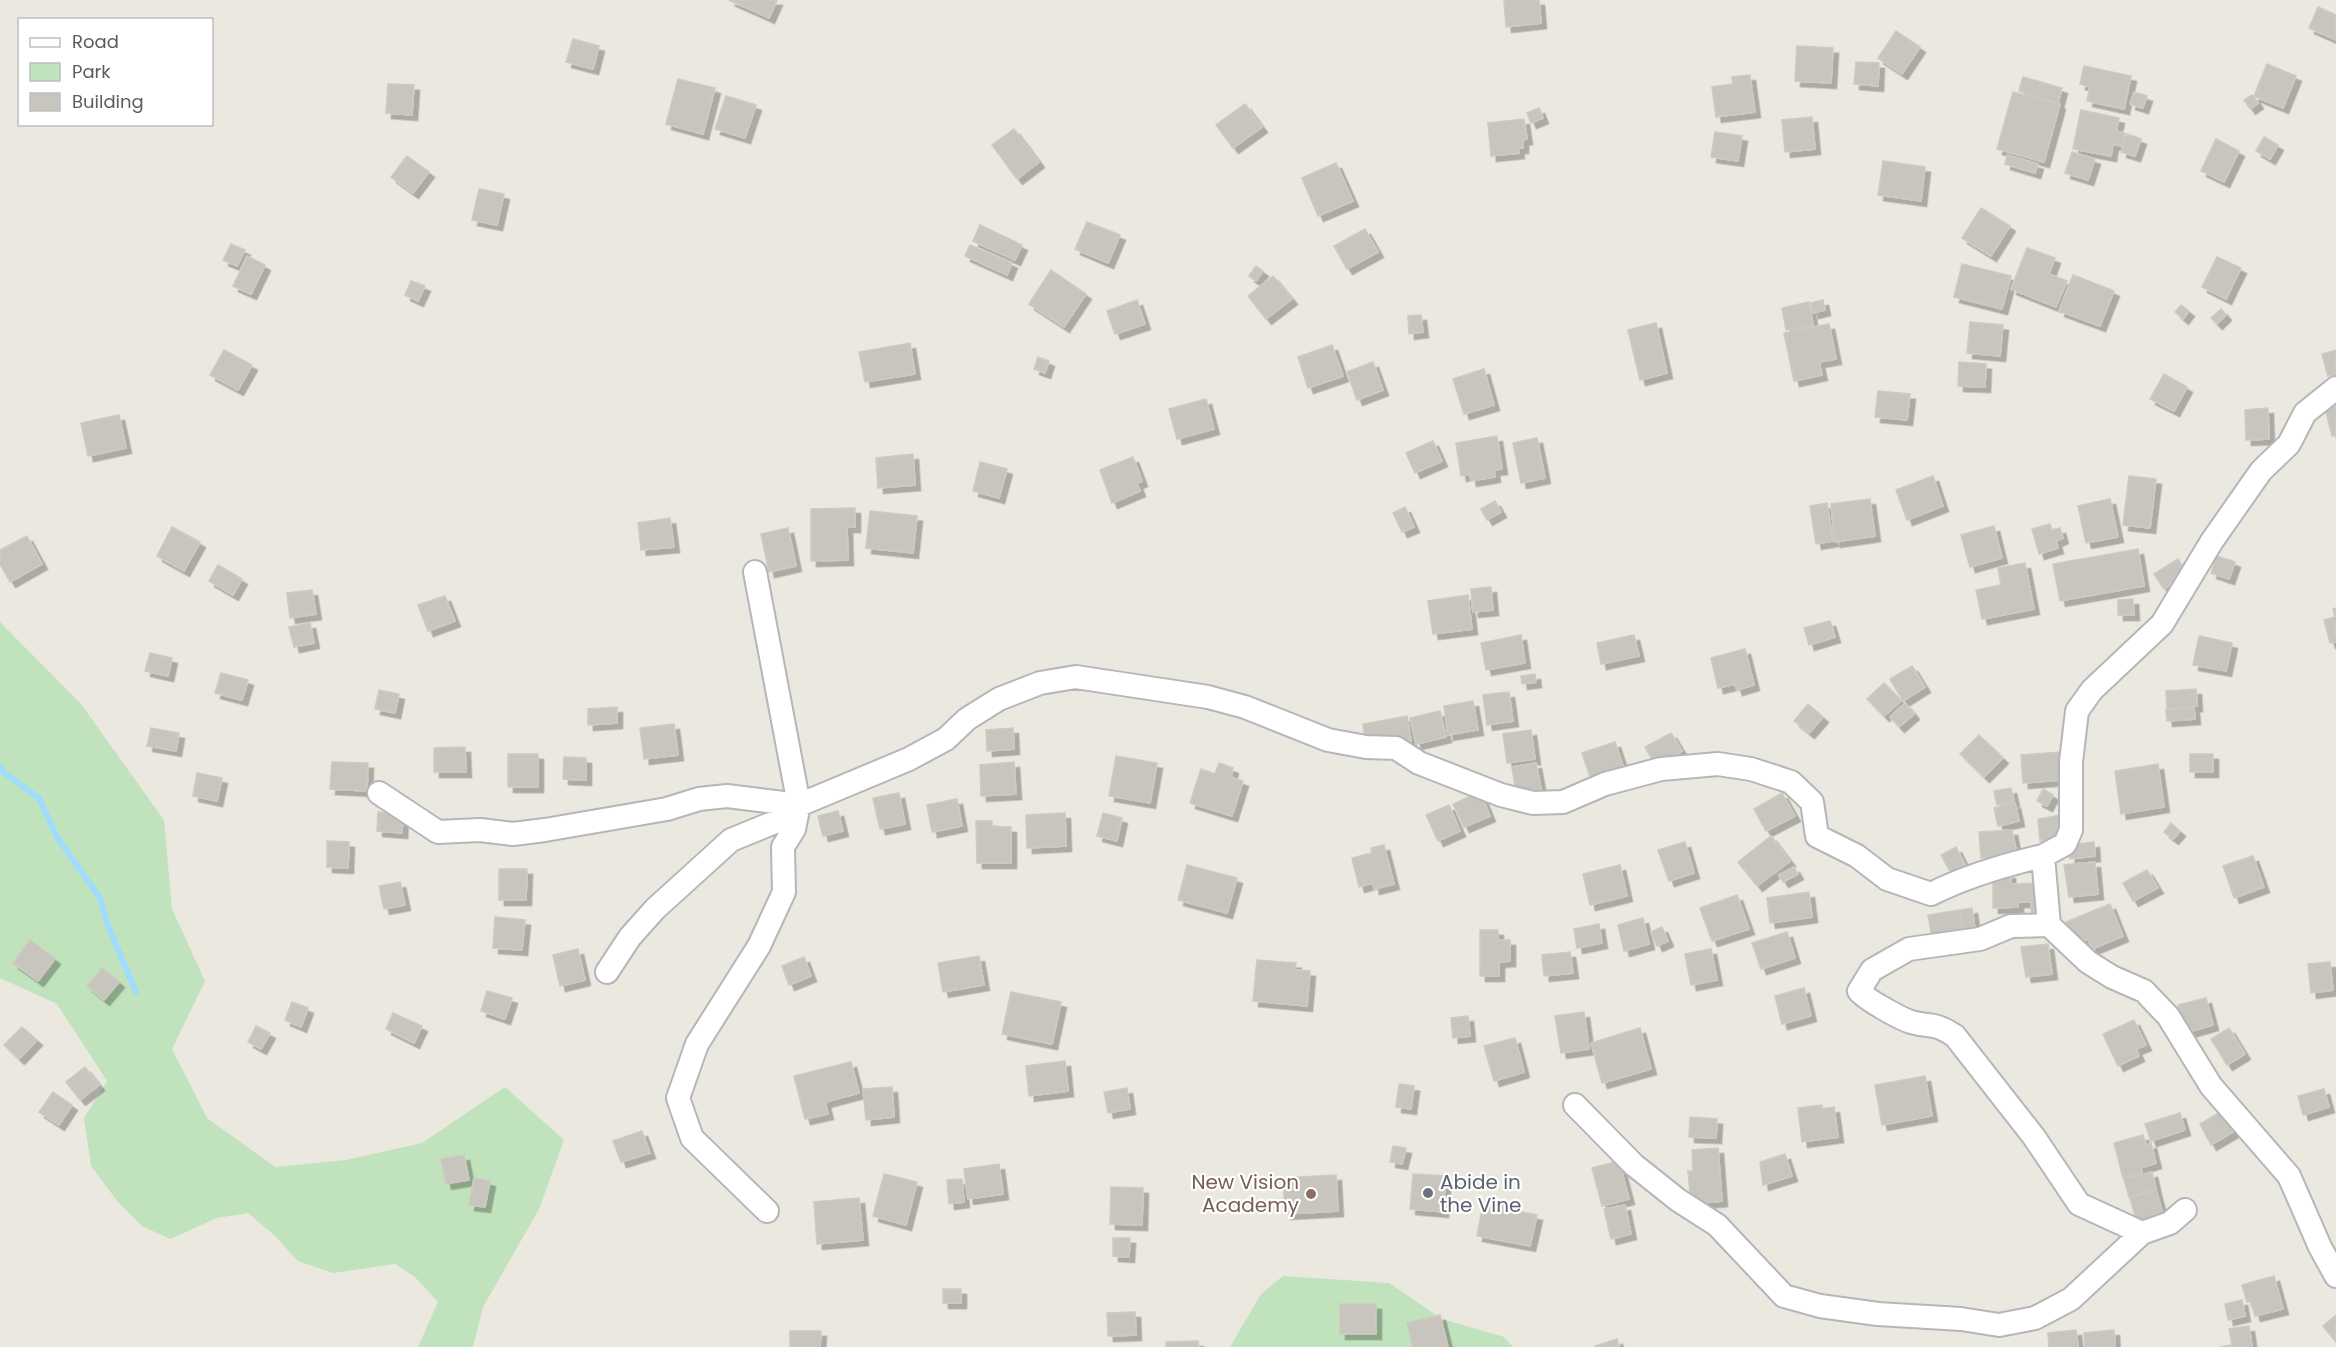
<svg xmlns="http://www.w3.org/2000/svg" width="2336" height="1347" font-family="Poppins,sans-serif">
	<defs>
		<filter id="shadow"><feDropShadow dx="5.5" dy="5.5" stdDeviation="0" flood-color="#0004"/></filter>
	</defs>
	<rect width="100%" height="100%" fill="#ebe8e0"/>
	<path fill="#c0e2bc" d="M0,622L81,704L164,820L172,909L205,981L172,1049L207,1118L275,1167L346,1160L422,1143L505,1087L564,1140L539,1209L483,1307L473,1347H418L438,1302L415,1277L395,1264L333,1273L298,1261L274,1235L248,1213L217,1218L170,1239L142,1226L118,1202L91,1166L84,1118L107,1081L57,1004L0,978Z
		M1283,1276L1389,1283L1442,1319L1504,1337L1513,1347H1230L1261,1294Z"/>
	<g fill="none" stroke-linecap="round" stroke-linejoin="round">
		<path stroke="#a0dcfb" stroke-width="6" d="M0,766L3,772L39,798L57,837L100,898L108,926L136,992"/>
	</g>
	<path fill="#c8c5bf" stroke="#cfc9bf" stroke-width="1.5" filter="url(#shadow)" d="M729,0H777L769,18Z
		M1504,0H1539L1541,23L1506,27Z
		M2318,7L2336,15V40L2309,28Z
		M1896,31L1920,47L1902,74L1878,58Z
		M573,39L599,46L593,69L566,62Z
		M1797,46L1833,48L1831,83L1795,81Z
		M1856,62L1879,63L1878,86L1854,84Z
		M2267,64L2296,76L2283,108L2254,96Z
		M2084,66L2131,76L2124,109L2087,101L2090,87L2080,84Z
		M1750,75L1755,112L1716,117L1712,87L1733,84L1732,77Z
		M2023,77L2062,88L2058,103L2019,91Z
		M678,79L715,88L703,134L666,124Z
		M388,84L414,85L412,115L386,113Z
		M2013,92L2060,104L2044,162L1997,149Z
		M2134,92L2147,96L2143,108L2130,104Z
		M2252,95L2258,103L2250,109L2244,100Z
		M726,96L756,105L745,138L715,129Z
		M1245,104L1262,127L1233,148L1216,125Z
		M1539,108L1543,118L1531,123L1527,113Z
		M2081,110L2119,118L2116,131L2125,133L2122,146L2113,144L2111,156L2073,149Z
		M1812,117L1815,149L1785,152L1782,120Z
		M1524,119L1527,139L1523,140V148H1518L1519,153L1491,156L1488,123Z
		M1014,129L1039,162L1017,179L992,145Z
		M1715,132L1742,136L1738,161L1711,157Z
		M2127,134L2141,139L2135,156L2121,152Z
		M2264,137L2278,145L2270,159L2256,151Z
		M2216,139L2239,151L2224,182L2201,171Z
		M2072,152L2095,159L2088,180L2065,173Z
		M2007,155L2038,164L2035,173L2005,164Z
		M407,156L429,172L413,193L391,177Z
		M1883,161L1925,167L1921,201L1878,195Z
		M1336,163L1353,201L1318,216L1302,178Z
		M479,189L504,194L497,225L472,220Z
		M1981,208L2010,226L1991,256L1962,238Z
		M1087,222L1120,235L1108,263L1075,249Z
		M980,225L1022,245L1015,260L973,241Z
		M1365,229L1378,252L1347,269L1334,246Z
		M231,244L245,250L237,266L223,260Z
		M970,245L1012,263L1007,275L965,256Z
		M2027,248L2055,258L2049,274L2067,281L2056,307L2011,289Z
		M247,256L265,265L251,294L233,286Z
		M2217,257L2241,268L2226,299L2202,287Z
		M1962,264L2011,276L2002,309L1954,297Z
		M1256,266L1263,271L1256,281L1249,276Z
		M1051,270L1086,294L1064,327L1029,304Z
		M2073,275L2114,291L2100,326L2059,311Z
		M1273,276L1292,299L1266,319L1248,296Z
		M411,281L425,286L418,301L405,295Z
		M1137,300L1145,324L1115,334L1107,311Z
		M1823,300L1825,310L1813,313L1811,303Z
		M1809,302L1813,325L1786,330L1782,308Z
		M2181,305L2189,311L2183,319L2175,312Z
		M2221,309L2226,315L2217,324L2211,318Z
		M1421,315L1423,332L1409,334L1408,316Z
		M1970,322L2003,325L2000,356L1967,353Z
		M1656,323L1667,373L1640,380L1628,330Z
		M1829,324L1836,359L1819,362L1822,375L1794,381L1784,333Z
		M910,343L915,374L865,382L859,352Z
		M1332,345L1343,376L1308,388L1298,357Z
		M224,350L252,365L238,390L210,375Z
		M2336,350V374L2328,376L2322,354Z
		M1038,357L1049,361L1045,373L1034,369Z
		M1373,362L1383,390L1357,400L1347,372Z
		M1959,362L1986,364L1985,387L1958,386Z
		M1484,369L1494,405L1464,414L1453,379Z
		M2164,374L2187,387L2174,411L2150,399Z
		M1878,391L1910,394L1907,420L1875,417Z
		M2336,396V435L2332,436L2323,399Z
		M1206,399L1214,429L1177,439L1169,409Z
		M2268,408L2269,439L2246,440L2245,410Z
		M119,415L126,448L88,456L81,423Z
		M1497,436L1502,469L1494,470L1495,477L1471,481L1470,474L1461,476L1456,443Z
		M1537,438L1545,478L1521,483L1513,443Z
		M1433,441L1442,461L1415,473L1406,453Z
		M913,454L915,485L878,488L876,458Z
		M1133,457L1142,481L1137,483L1140,491L1112,503L1100,470Z
		M980,462L1007,469L999,498L973,491Z
		M1933,476L1943,506L1907,520L1896,490Z
		M2129,476L2156,479L2150,528L2123,525Z
		M1870,499L1875,536L1835,542L1831,504Z
		M2110,499L2118,537L2086,543L2078,506Z
		M1495,501L1501,512L1487,520L1481,509Z
		M1827,503L1833,541L1816,544L1810,506Z
		M1405,507L1414,527L1402,532L1393,513Z
		M855,508V527H847L848,560L811,561V509Z
		M870,511L917,516L913,553L866,548Z
		M670,518L674,547L641,550L638,523Z
		M2050,524L2052,530L2060,528L2063,538L2056,541L2058,548L2039,554L2032,529Z
		M1994,526L2002,558L1970,567L1961,535Z
		M172,527L200,542L184,571L157,556Z
		M788,528L796,566L769,572L761,534Z
		M27,536L42,564L10,582L0,564V550Z
		M2138,549L2144,586L2060,601L2053,564Z
		M2217,556L2235,562L2229,579L2211,573Z
		M2178,559L2187,574L2164,589L2154,574Z
		M2025,563L2034,609L1982,619L1976,590L2001,585L1998,568Z
		M218,565L242,579L233,595L209,581Z
		M1491,587L1493,610L1473,612L1471,589Z
		M312,590L316,614L290,618L287,593Z
		M1468,595L1472,629L1433,634L1428,601Z
		M445,596L455,621L428,631L418,605Z
		M2133,599L2134,615H2118V600Z
		M2336,608V642L2330,643L2324,620L2335,617L2333,609Z
		M1830,621L1835,637L1809,645L1804,628Z
		M310,623L314,643L294,647L289,627Z
		M1521,635L1525,663L1486,670L1481,643Z
		M1634,635L1639,656L1601,664L1597,643Z
		M2199,636L2232,643L2226,671L2193,665Z
		M1745,649L1754,685L1737,690L1735,684L1718,688L1711,658Z
		M150,653L172,658L168,676L145,671Z
		M1912,666L1925,687L1903,701L1890,679Z
		M221,673L248,680L242,700L215,693Z
		M1535,674L1536,682L1522,684L1521,676Z
		M1884,683L1901,701L1884,716L1867,699Z
		M2196,689L2197,706L2167,709L2166,691Z
		M379,690L399,694L395,713L375,709Z
		M1509,692L1513,721L1487,725L1483,695Z
		M1473,701L1478,730L1448,735L1444,706Z
		M1905,703L1914,714L1899,727L1890,717Z
		M1808,704L1823,717L1809,733L1794,721Z
		M617,707V723L588,725V709Z
		M2194,708L2195,719L2167,721L2166,710Z
		M1440,711L1446,737L1416,744L1410,718Z
		M1407,716L1411,741L1367,750L1363,724Z
		M674,724L678,755L644,759L640,728Z
		M151,728L179,733L176,751L147,746Z
		M1013,728L1014,749L987,751L986,730Z
		M1531,730L1535,759L1507,763L1503,734Z
		M1671,733L1682,751L1656,766L1645,747Z
		M1979,735L2003,758L1984,777L1960,754Z
		M1615,742L1626,775L1593,786L1582,753Z
		M465,747L466,772H434V748Z
		M2060,752L2062,780L2023,783L2021,755Z
		M508,754H538V787H508Z
		M2190,754H2213V772H2190Z
		M1116,756L1157,763L1150,803L1109,796Z
		M564,757L586,758V780L563,779Z
		M332,762L368,763L367,791L330,789Z
		M1014,762L1016,794L981,796L980,765Z
		M1219,763L1233,768L1231,777L1243,781L1232,816L1190,803L1201,769L1215,774Z
		M1536,763L1541,789L1516,793L1512,767Z
		M2158,764L2164,807L2121,814L2115,771Z
		M197,773L222,778L217,801L193,796Z
		M2011,788L2014,801L1997,805L1994,791Z
		M2043,789L2053,795L2047,806L2037,801Z
		M1480,792L1490,816L1464,827L1453,804Z
		M899,793L905,824L880,829L873,798Z
		M1782,793L1795,816L1766,831L1754,809Z
		M957,799L962,826L932,832L927,805Z
		M2015,803L2019,821L1998,826L1994,808Z
		M1449,805L1460,831L1438,841L1426,815Z
		M838,811L843,831L823,836L818,816Z
		M378,812L403,814L402,833L377,831Z
		M1065,813L1066,846L1027,848L1026,815Z
		M1103,813L1122,818L1117,841L1097,836Z
		M2061,815L2064,838L2040,841L2038,819Z
		M976,821H992V827H1011V863H977Z
		M2171,823L2180,831L2173,839L2164,832Z
		M2012,830L2017,855L1981,858L1979,832Z
		M1771,836L1790,861L1757,886L1738,862Z
		M327,841L349,842L348,868L327,867Z
		M1685,842L1694,873L1669,881L1658,850Z
		M2094,842L2095,856L2070,859L2069,845Z
		M1384,845L1394,884L1374,889L1373,883L1359,887L1352,858L1372,853L1371,848Z
		M1956,847L1965,865L1951,873L1941,855Z
		M2253,856L2264,887L2234,898L2223,866Z
		M2095,862L2098,894L2069,897L2064,865Z
		M1187,865L1237,878L1227,913L1178,900Z
		M1620,865L1627,896L1590,905L1583,874Z
		M1794,867L1798,874L1783,882L1779,875Z
		M499,869H527L526,900H499Z
		M2147,870L2158,888L2133,901L2123,883Z
		M2010,873L2011,884L2041,883L2043,915L2031,916V902H2018V907L1993,908V874Z
		M400,882L405,905L384,909L379,886Z
		M1809,892L1812,917L1770,923L1767,898Z
		M1737,895L1749,929L1712,941L1700,908Z
		M2110,904L2123,936L2092,949L2088,939L2075,945L2066,922Z
		M1972,908L1975,929L1965,936L1960,910Z
		M1959,910L1965,938L1933,944L1928,915Z
		M495,917L525,920L522,950L493,948Z
		M1643,918L1649,944L1624,951L1618,925Z
		M1599,924L1602,943L1577,948L1574,929Z
		M1662,927L1668,941L1657,946L1651,932Z
		M1480,930H1498V940H1510V961L1499,962V976H1480Z
		M1787,932L1795,958L1761,969L1752,943Z
		M30,940L55,959L38,981L13,963Z
		M2048,944L2052,974L2026,977L2021,947Z
		M578,949L585,980L560,986L553,955Z
		M1711,949L1717,980L1691,985L1685,954Z
		M1570,952L1573,973L1544,976L1542,955Z
		M979,956L984,985L943,992L938,963Z
		M804,957L811,976L789,985L782,966Z
		M1257,960L1296,963L1295,970L1310,971L1307,1006L1253,1001Z
		M2330,962L2333,990L2311,993L2308,964Z
		M102,968L119,982L104,1000L87,986Z
		M1804,988L1811,1016L1782,1024L1775,996Z
		M487,991L512,998L505,1019L481,1011Z
		M1011,992L1061,1002L1052,1044L1002,1034Z
		M2206,998L2213,1025L2185,1033L2178,1005Z
		M292,1002L308,1008L301,1027L285,1020Z
		M1584,1012L1589,1049L1561,1053L1555,1016Z
		M393,1013L422,1026L414,1043L386,1029Z
		M1468,1016L1470,1036L1453,1038L1451,1018Z
		M2134,1020L2146,1045L2136,1049L2139,1056L2118,1066L2103,1034Z
		M256,1026L270,1033L261,1049L248,1042Z
		M22,1027L37,1040L19,1059L4,1045Z
		M1640,1028L1651,1069L1602,1083L1591,1043Z
		M2229,1028L2245,1054L2227,1065L2211,1039Z
		M1515,1038L1524,1072L1494,1081L1484,1046Z
		M1065,1061L1068,1091L1029,1096L1026,1066Z
		M851,1062L859,1093L825,1102L828,1114L805,1119L794,1076Z
		M85,1067L99,1085L80,1100L66,1082Z
		M1925,1076L1932,1116L1882,1125L1875,1085Z
		M1399,1084L1414,1086L1411,1109L1396,1107Z
		M892,1087L894,1117L866,1120L863,1089Z
		M1127,1088L1130,1109L1108,1113L1104,1092Z
		M2324,1089L2329,1107L2303,1115L2298,1096Z
		M53,1092L72,1105L59,1125L39,1112Z
		M1822,1105V1109L1834,1107L1838,1137L1802,1142L1798,1108Z
		M2222,1111L2233,1132L2211,1145L2200,1124Z
		M2180,1113L2185,1130L2151,1141L2145,1124Z
		M1690,1117L1717,1119L1716,1138L1689,1137Z
		M642,1131L650,1153L621,1162L613,1141Z
		M2143,1135L2146,1145L2151,1143L2156,1163L2141,1168L2142,1173L2123,1178L2114,1143Z
		M1393,1146L1406,1148L1402,1164L1390,1162Z
		M1718,1148L1722,1201L1691,1204L1688,1171H1693L1692,1150Z
		M1785,1154L1792,1176L1763,1185L1760,1162Z
		M464,1155L469,1180L446,1184L441,1159Z
		M1619,1161L1629,1199L1602,1206L1592,1168Z
		M999,1164L1003,1194L968,1199L964,1169Z
		M2152,1172L2156,1189L2129,1197L2124,1179Z
		M884,1174L917,1182L906,1225L873,1216Z
		M1413,1174L1446,1176L1443,1212L1410,1209Z
		M1336,1175L1338,1211L1285,1214L1283,1178Z
		M474,1178L490,1181L485,1207L469,1205Z
		M962,1179L964,1202L949,1204L947,1180Z
		M1111,1187L1143,1188L1142,1225L1110,1224Z
		M2156,1190L2165,1222L2139,1230L2130,1198Z
		M859,1198L863,1240L817,1244L814,1202Z
		M1495,1202L1518,1207L1517,1211L1537,1215L1530,1246L1477,1236L1483,1204L1494,1206Z
		M1625,1205L1631,1234L1611,1239L1604,1209Z
		M1113,1238H1130L1129,1257L1113,1256Z
		M2274,1276L2283,1309L2255,1316L2251,1301L2247,1302L2242,1285Z
		M943,1289H961V1303H943Z
		M2242,1300L2245,1316L2228,1320L2225,1304Z
		M1340,1304H1376V1334H1340Z
		M1135,1312L1136,1335L1108,1336L1107,1313Z
		M1440,1315L1448,1347H1413L1407,1323Z
		M2336,1315V1342L2323,1326Z
		M2249,1326L2252,1347H2220L2232,1345L2229,1329Z
		M2076,1330L2078,1347H2049L2048,1333Z
		M2114,1330L2115,1347H2085L2084,1333Z
		M790,1331H821L820,1347H790Z
		M1617,1339L1619,1347H1595V1346Z
		M1198,1341L1199,1347H1166V1342Z"/>
	<g fill="none" stroke-linecap="round" stroke-linejoin="round">
		<defs>
			<path id="minor" d="M2336,388L2305,413L2289,444L2261,471L2212,541L2162,624L2092,690L2077,711L2071,762V830L2065,844L2043,856L2049,925L2088,962L2112,977L2144,991L2168,1016L2211,1086L2289,1176L2320,1247L2336,1276
				M755,572L799,805L794,829L783,847L784,892L759,946L697,1044L678,1098L692,1138L767,1211
				M379,793L438,832L480,830L513,834L545,830L667,809L699,799L727,796L799,805L909,759L946,739L967,719L999,699L1040,683L1076,677L1208,697L1245,707L1328,740L1366,747L1396,748L1419,763L1501,795L1533,803L1563,802L1605,784L1661,769L1718,764L1751,769L1791,782L1812,802L1817,836L1857,856L1887,879L1931,894C1967,876 2004,865 2043,856
				M2049,925L2011,926L1980,939L1909,949L1872,970L1859,991C1865,999 1901,1019 1911,1022C1932,1028 1932,1021 1955,1036L2034,1137L2079,1204L2142,1233
				M607,972L630,937L655,909L731,840L797,813
				M1575,1105L1634,1165L1678,1200L1717,1225L1784,1296L1820,1306L1878,1314L1961,1319L1999,1325L2035,1318L2071,1299L2142,1233L2170,1223L2185,1210"/>
		</defs>
		<use href="#minor" stroke="#b3b6ba" stroke-width="26"/>
		<use href="#minor" stroke="#fff" stroke-width="22"/>
	</g>
	<circle fill="#6b7280" stroke="#fff" stroke-width="2" cx="1428" cy="1193" r="6"/>
	<circle fill="#8d6e63" stroke="#fff" stroke-width="2" cx="1311" cy="1194" r="6"/>
	<g text-anchor="middle" dominant-baseline="central" stroke-width="4.5" stroke-linejoin="round" paint-order="stroke">
		<g font-size="20" fill="#785e54" stroke="#fff" text-anchor="end">
			<text x="1299" y="1182">New Vision<tspan x="1299" dy="23">Academy</tspan></text>
		</g>
		<g font-size="20" fill="#5b616d" stroke="#fff" text-anchor="start">
			<text x="1440" y="1182">Abide in<tspan x="1440" dy="23">the Vine</tspan></text>
		</g>
	</g>
	<rect x="18" y="18" width="195" height="108" fill="#ffffff" stroke="#bdbebf" stroke-width="1.5"/>
	<rect x="30" y="38" width="30" height="9" fill="#ffffff" stroke="#bdbebf" stroke-width="1.5"/>
	<text x="72" y="48" font-size="18" fill="#595d60">Road</text>
	<rect x="30" y="63" width="30" height="18" fill="#c0e2bc" stroke="#bdbebf" stroke-width="1.5"/>
	<text x="72" y="78" font-size="18" fill="#595d60">Park</text>
	<rect x="30" y="93" width="30" height="18" fill="#c8c5bf" stroke="#bdbebf" stroke-width="1.5"/>
	<text x="72" y="108" font-size="18" fill="#595d60">Building</text>
</svg>
